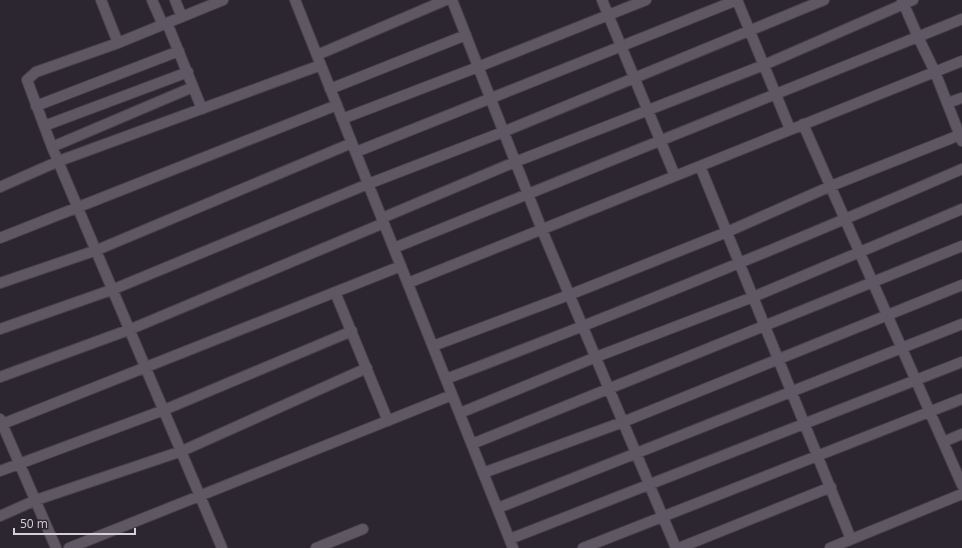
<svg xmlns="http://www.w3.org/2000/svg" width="962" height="548" font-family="'Open Sans',sans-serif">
	<rect width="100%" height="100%" fill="#2c2630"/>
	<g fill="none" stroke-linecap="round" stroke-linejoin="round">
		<defs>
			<path id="street" d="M101,0L118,43
				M152,0L163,25
				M175,0L182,17
				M295,0L513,548
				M452,0L542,230L676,548
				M602,0L675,176
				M737,0L790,129
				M902,0L918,37L935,72L962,141
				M167,23L202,109
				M317,55L446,0
				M330,89L466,35
				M947,103L962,98
				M36,106L179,51
				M342,119L478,67L646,0
				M803,124L962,485
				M44,126L188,72
				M52,147L193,87
				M356,152L737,0
				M700,166L851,539
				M0,187L59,161L321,65
				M382,218L515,162L764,65L913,0
				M0,238L337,105
				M394,248L962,19
				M0,283L97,250L352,143
				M408,283L962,61
				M335,292L388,421
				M0,329L114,289L368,184L503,132L824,0
				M433,346L569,295L727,232L831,186L962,134
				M0,377L131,329L384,223
				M446,379C620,313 791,243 962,169
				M460,413L596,357L753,297L962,209
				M0,419L56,548
				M0,425L401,266
				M943,442L962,434
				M472,444L962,246
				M0,471L164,410L352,331
				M483,473L623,422L962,285
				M498,508L962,324
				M0,516L36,500L182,451L367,368
				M510,539L962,362
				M69,548L452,395
				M222,548L52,147L27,80L36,72L118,43L223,0
				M316,548L363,529
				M583,548L962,399
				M679,548L831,487"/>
			<path id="secondary" d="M830,548L962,494"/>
		</defs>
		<use href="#street" stroke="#46414a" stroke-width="12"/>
		<use href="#secondary" stroke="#46414a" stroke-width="12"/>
		<use href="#street" stroke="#5f5864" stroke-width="10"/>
		<use href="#secondary" stroke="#5f5864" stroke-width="10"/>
	</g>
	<path d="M14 528v6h121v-6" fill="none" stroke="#d4d0d7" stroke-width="2"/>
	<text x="20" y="528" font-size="12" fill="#d4d0d7" stroke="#2c2630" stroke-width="3" paint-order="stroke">50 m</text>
</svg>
